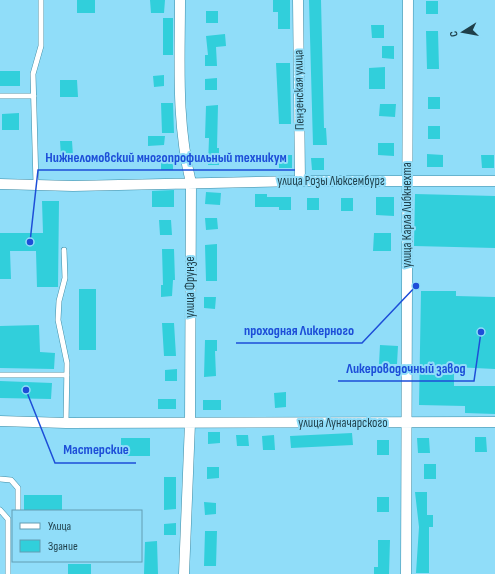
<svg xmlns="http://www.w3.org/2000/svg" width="495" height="574" font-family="'Sofia Sans Condensed',sans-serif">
	<rect width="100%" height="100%" fill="#90ddf9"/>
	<path fill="#31cfdb" d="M77,0H95V13H77Z
		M150,0H165L164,13H151Z
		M273,0H290V29H278V12H273Z
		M309,0H321L324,128H326L327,145H313Z
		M426,1H438V14H426Z
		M206,11H218V23H206Z
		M163,18H173V55H163Z
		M371,25H384V38H372Z
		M426,31H438L439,69H427Z
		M225,34L226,46L216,47L217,66H205V55H208L206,36Z
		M382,46H394V59L382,58Z
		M276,63H290L291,124H279Z
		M385,67V89H369V68Z
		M0,71H20V86H0Z
		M164,75V86L154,87L153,76Z
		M217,78V90H205V79Z
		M60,80H77L78,97H60Z
		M428,97H440V109H428Z
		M161,103H173L174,133H162Z
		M380,104H396L395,117L379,116Z
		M218,105L217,148H219V165H208L209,138H205L206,106Z
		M19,113V130H2V114Z
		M428,126H440V139H428Z
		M148,136H165L164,145L148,146Z
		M60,141H72L73,156H61Z
		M378,143H394V156L378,155Z
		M427,154L443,155V167H427Z
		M279,155H292V168H279Z
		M481,155H494V168H482Z
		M311,158H324V170H312Z
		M161,159H173V170H161Z
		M174,190V207H152V191Z
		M206,192L221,193L220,205L205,204Z
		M255,194H267V197H291V210H279V207H255Z
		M415,194L495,196V248L414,246Z
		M376,197H394V216L376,215Z
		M307,198H319V210H307Z
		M341,198H353V211H341Z
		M42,201H59L58,287H37L36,251H10L11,279H0V233H43Z
		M205,218H217L218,229L206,230Z
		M159,220H171L172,235H160Z
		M374,233H391V251H373Z
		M217,244V281H206L205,245Z
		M162,249H174L175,280H173L172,296L161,297V285H163Z
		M79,289H96V350H79Z
		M421,291H456V296L495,297V369L454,367V386H495V414L465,413V406L419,405Z
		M204,297H216L215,309L204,308Z
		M162,323H174L176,356H164Z
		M39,325L40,352L55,353L54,369L0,368V326Z
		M205,340H217V351H215L216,376L204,377Z
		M380,345L398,346L397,364H379Z
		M177,369V381H165V370Z
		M0,381L52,383L51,399L0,398Z
		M286,392V407L275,408L274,393Z
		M158,399H176V409H158Z
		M203,400H221V410H203Z
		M208,432H220V443L208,444Z
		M352,433L353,445L291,448L290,436Z
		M236,435H248L249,446H237Z
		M274,435L275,450H263L262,436Z
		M475,437H486L487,452H475Z
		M121,438H150V456H121Z
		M417,438H429L430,453H418Z
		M377,440H389V455H377Z
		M424,464H436V479H424Z
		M207,467H219V478L207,479Z
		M164,477H176V509L164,510Z
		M415,492H427V515H433V527H429V573H416L419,527Z
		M24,495H62V511H24Z
		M377,497H389V512H377Z
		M204,502L216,503V514L205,515Z
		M176,523V535H164V524Z
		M205,531H217L216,566H204Z
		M378,540H390L389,574H374V567H378Z
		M157,541L158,574H144L145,542Z
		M68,564H91V574H68Z"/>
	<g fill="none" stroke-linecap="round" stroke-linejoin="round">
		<defs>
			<path id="lane" d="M0,96H34
				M36,184L33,74L41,46V0
				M64,250L65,278L59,301L58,320L67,363L66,423
				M0,375H67
				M0,479L11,480L18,488V511
				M0,510L8,519V574"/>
			<path id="street" d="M180,0C180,63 176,121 191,183L190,423L184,574
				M298,0L300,181
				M0,184L73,186L300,181H495
				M0,421L66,423L495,422
				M406,574L408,0"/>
		</defs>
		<use href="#lane" stroke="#3e8ca5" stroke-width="6"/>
		<use href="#street" stroke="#3e8ca5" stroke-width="11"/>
		<use href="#lane" stroke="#fff" stroke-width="5"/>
		<use href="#street" stroke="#fff" stroke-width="10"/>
	</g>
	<g text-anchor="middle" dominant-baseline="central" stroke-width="4" stroke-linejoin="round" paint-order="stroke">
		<g font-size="13" fill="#1f3f4a" stroke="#90ddf9">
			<text transform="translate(299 90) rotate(-91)">Пензенская улица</text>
			<text x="331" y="181">улица Розы Люксембург</text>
			<text transform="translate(407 215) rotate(-90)">улица Карла Либкнехта</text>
			<text transform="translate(190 287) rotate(-90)">улица Фрунзе</text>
			<text x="343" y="423">улица Луначарского</text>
		</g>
	</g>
	<path fill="none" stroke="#1d4ed8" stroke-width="1.5" d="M30 242L38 170H295M416 286L362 343H236M481 332L474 381H338M26 390L55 463H136"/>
	<g fill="#1d4ed8" stroke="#90ddf9" stroke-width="1.5">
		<circle cx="30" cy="242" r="4"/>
		<circle cx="416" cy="286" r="4"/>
		<circle cx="481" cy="332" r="4"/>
		<circle cx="26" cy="390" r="4"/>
	</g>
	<g font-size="14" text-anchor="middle" font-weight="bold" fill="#1d4ed8" stroke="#90ddf9" stroke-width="4" stroke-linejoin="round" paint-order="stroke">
		<text x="166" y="162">Нижнеломовский многопрофильный техникум</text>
		<text x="299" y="335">проходная Ликерного</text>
		<text x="406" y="373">Ликероводочный завод</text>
		<text x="96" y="454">Мастерские</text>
	</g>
	<rect x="12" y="510" width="130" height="52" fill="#90ddf9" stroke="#639eb3"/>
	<rect x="20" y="523" width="20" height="6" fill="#ffffff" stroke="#639eb3"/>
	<text x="48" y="530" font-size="12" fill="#1f3f4a">Улица</text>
	<rect x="20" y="540" width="20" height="12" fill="#31cfdb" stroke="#639eb3"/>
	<text x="48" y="550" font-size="12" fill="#1f3f4a">Здание</text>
	<g transform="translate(463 32) rotate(259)" stroke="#90ddf9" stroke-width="3" paint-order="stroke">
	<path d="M0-3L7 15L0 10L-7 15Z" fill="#1f3f4a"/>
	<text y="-6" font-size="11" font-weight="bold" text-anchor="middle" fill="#1f3f4a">С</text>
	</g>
</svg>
